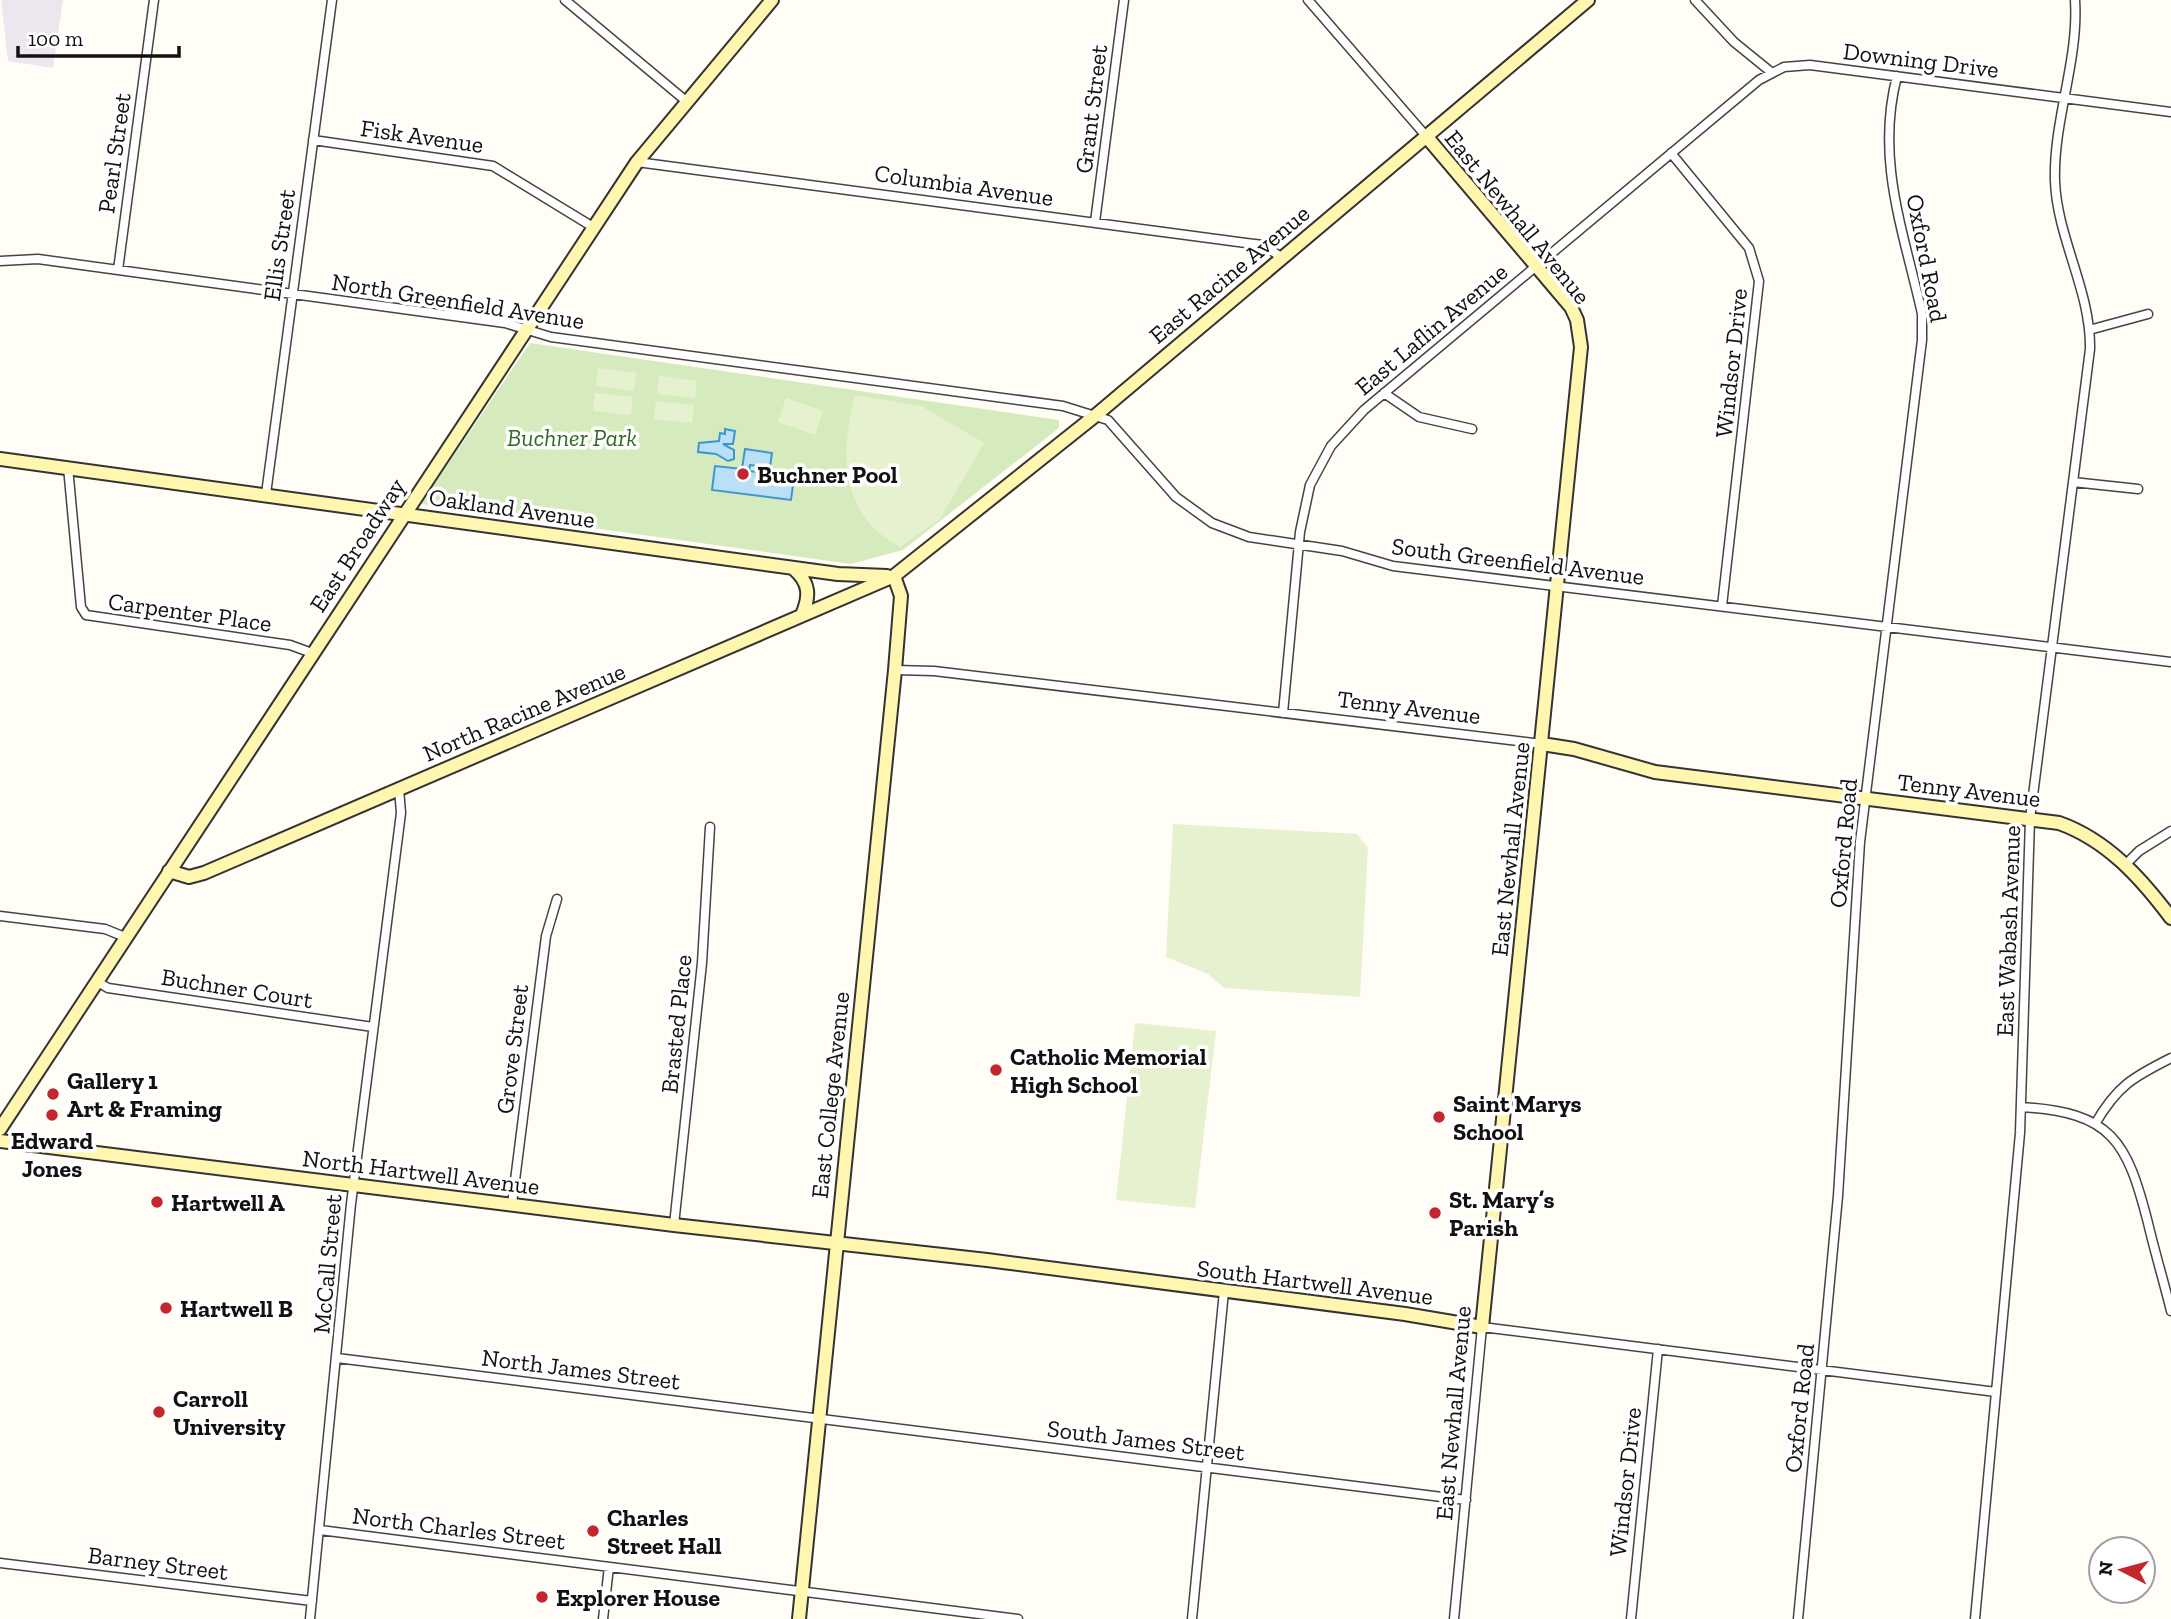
<svg xmlns="http://www.w3.org/2000/svg" width="2171" height="1619" font-family="'Zilla Slab',serif">
	<rect width="100%" height="100%" fill="#fffdf5"/>
	<path fill="#eee6ef" d="M1,0H63L53,68L8,61Z"/>
	<path fill="#d5ebbd" d="M530,343L1059,420V428L903,550L851,564L421,504Z"/>
	<path fill="#e6f2cf" d="M598,368L636,373L634,391L596,386Z
		M659,376L697,381L695,398L657,394Z
		M595,393L633,397L631,415L593,411Z
		M855,395L921,406L984,443L940,519L900,547C839,514 840,455 855,395Z
		M786,398L823,411L815,435L778,422Z
		M656,401L694,405L692,423L654,419Z
		M1173,824L1357,834L1368,848L1360,997L1224,988L1208,974L1166,957Z
		M1135,1023L1216,1031L1195,1208L1116,1200Z"/>
	<path fill="#b9e0f7" stroke="#3f96cf" stroke-width="2" d="M725,429L735,431L733,444H723L734,450V459L728,461L716,454L698,452L699,443L719,441L720,433L725,434Z
		M745,449L772,453L770,467L750,465L749,471L794,477L791,500L712,490L715,466L742,469Z"/>
	<g fill="none" stroke-linecap="round" stroke-linejoin="round">
		<defs>
			<path id="street" d="M565,0L686,101
				M1308,0L1426,136
				M1695,0L1734,42L1771,72
				M313,140L493,166L593,227
				M1671,153L1749,248L1759,281L1722,606
				M637,162L1246,243L1263,245L1281,257
				M1095,222L1124,0
				M0,261L38,259L505,323L551,337L1063,406L1108,420L1176,497L1212,523L1249,537L1342,551L1393,566L2171,662
				M118,270L154,0
				M2089,330L2148,314
				M1384,393L1419,417L1472,429
				M68,467L81,607L86,615L290,645L312,653
				M2073,482L2138,489
				M266,494L332,0
				M895,670L934,671L1542,744
				M1283,713L1300,532L1310,485L1331,446L1364,410L1759,80L1784,67L1810,65L2171,112
				M2125,865L2139,851L2171,831
				M0,916L105,929L125,937
				M96,981L108,988L373,1027
				M2021,1107C2112,1112 2127,1141 2148,1223C2155,1253 2164,1282 2171,1311
				M2095,1124C2117,1086 2133,1077 2171,1058
				M512,1204L546,936L557,899
				M674,1225L702,963L710,827
				M337,1358L1466,1500
				M320,1530L1018,1619
				M0,1563L312,1601
				M310,1619L351,1204L401,813L399,789
				M603,1619L609,1567
				M1192,1619L1224,1291
				M1454,1619L1482,1327L1996,1392
				M1631,1619L1658,1349
				M1798,1619L1838,1196L1860,842L1922,340V314C1904,232 1875,160 1897,76
				M1975,1619L2020,1133L2030,819L2090,349C2091,291 2057,238 2055,181C2053,121 2079,60 2075,0"/>
			<path id="secondary" d="M0,459L838,574L887,576
				M794,569C810,583 810,596 802,615
				M1542,744L1574,749L1655,772L2059,823C2107,840 2141,878 2171,918
				M169,871L189,877L204,873L894,576L1096,415L1588,0
				M0,1129L637,162L772,0
				M0,1141L674,1225L987,1260L1405,1314L1482,1327L1581,347L1577,320L1571,307L1426,136
				M799,1619L895,670L901,596L894,576"/>
		</defs>
		<use href="#street" stroke="#444" stroke-width="11"/>
		<use href="#secondary" stroke="#333" stroke-width="16"/>
		<use href="#street" stroke="#fff" stroke-width="8"/>
		<use href="#secondary" stroke="#fff6b0" stroke-width="12"/>
	</g>
	<g fill="#c4262e" stroke="#fff" stroke-width="2.5">
		<circle cx="743" cy="474" r="7"/>
		<circle cx="996" cy="1070" r="7"/>
		<circle cx="53" cy="1094" r="7"/>
		<circle cx="52" cy="1115" r="7"/>
		<circle cx="1439" cy="1117" r="7"/>
		<circle cx="157" cy="1202" r="7"/>
		<circle cx="1435" cy="1213" r="7"/>
		<circle cx="166" cy="1308" r="7"/>
		<circle cx="159" cy="1412" r="7"/>
		<circle cx="593" cy="1531" r="7"/>
		<circle cx="542" cy="1597" r="7"/>
	</g>
	<g text-anchor="middle" dominant-baseline="central" stroke-width="7" stroke-linejoin="round" paint-order="stroke">
		<g font-size="24" fill="#111" stroke="#fff">
			<text transform="translate(1921 60) rotate(7)">Downing Drive</text>
			<text transform="translate(1091 109) rotate(-83)">Grant Street</text>
			<text transform="translate(422 136) rotate(8)">Fisk Avenue</text>
			<text transform="translate(114 153) rotate(-82)">Pearl Street</text>
			<text transform="translate(964 185) rotate(8)">Columbia Avenue</text>
			<text transform="translate(1518 217) rotate(51)">East Newhall Avenue</text>
			<text transform="translate(279 245) rotate(-82)">Ellis Street</text>
			<text transform="translate(1927 258) rotate(79)">Oxford Road</text>
			<text transform="translate(1229 274) rotate(-40)">East Racine Avenue</text>
			<text transform="translate(458 301) rotate(9)">North Greenfield Avenue</text>
			<text transform="translate(1431 329) rotate(-40)">East Laflin Avenue</text>
			<text transform="translate(1731 363) rotate(-84)">Windsor Drive</text>
			<text transform="translate(512 508) rotate(8)">Oakland Avenue</text>
			<text transform="translate(357 545) rotate(-57)">East Broadway</text>
			<text transform="translate(1518 561) rotate(7)">South Greenfield Avenue</text>
			<text transform="translate(190 612) rotate(8)">Carpenter Place</text>
			<text transform="translate(1409 707) rotate(7)">Tenny Avenue</text>
			<text transform="translate(524 712) rotate(-23)">North Racine Avenue</text>
			<text transform="translate(1969 790) rotate(7)">Tenny Avenue</text>
			<text transform="translate(1843 843) rotate(-85)">Oxford Road</text>
			<text transform="translate(1510 849) rotate(-84)">East Newhall Avenue</text>
			<text transform="translate(2008 931) rotate(-88)">East Wabash Avenue</text>
			<text transform="translate(237 988) rotate(9)">Buchner Court</text>
			<text transform="translate(676 1024) rotate(-84)">Brasted Place</text>
			<text transform="translate(512 1049) rotate(-83)">Grove Street</text>
			<text transform="translate(830 1095) rotate(-84)">East College Avenue</text>
			<text transform="translate(421 1172) rotate(7)">North Hartwell Avenue</text>
			<text transform="translate(327 1264) rotate(-85)">McCall Street</text>
			<text transform="translate(1315 1282) rotate(7)">South Hartwell Avenue</text>
			<text transform="translate(581 1369) rotate(7)">North James Street</text>
			<text transform="translate(1799 1408) rotate(-84)">Oxford Road</text>
			<text transform="translate(1453 1413) rotate(-85)">East Newhall Avenue</text>
			<text transform="translate(1146 1440) rotate(7)">South James Street</text>
			<text transform="translate(1625 1482) rotate(-84)">Windsor Drive</text>
			<text transform="translate(459 1528) rotate(7)">North Charles Street</text>
			<text transform="translate(158 1563) rotate(7)">Barney Street</text>
		</g>
		<g font-size="24" font-style="italic" fill="#2f6b1f" stroke="#fff">
			<text x="572" y="437">Buchner Park</text>
		</g>
		<g font-size="24" font-weight="bold" fill="#111" stroke="#fff" text-anchor="start">
			<text x="757" y="474">Buchner Pool</text>
			<text x="1010" y="1056">Catholic Memorial<tspan x="1010" dy="28">High School</tspan></text>
			<text x="67" y="1080">Gallery 1<tspan x="67" dy="28">Art &amp; Framing</tspan></text>
			<text x="1453" y="1103">Saint Marys<tspan x="1453" dy="28">School</tspan></text>
			<text x="52" y="1140" text-anchor="middle">Edward<tspan x="52" dy="28">Jones</tspan></text>
			<text x="1449" y="1199">St. Mary’s<tspan x="1449" dy="28">Parish</tspan></text>
			<text x="171" y="1202">Hartwell A</text>
			<text x="180" y="1308">Hartwell B</text>
			<text x="173" y="1398">Carroll<tspan x="173" dy="28">University</tspan></text>
			<text x="607" y="1517">Charles<tspan x="607" dy="28">Street Hall</tspan></text>
			<text x="556" y="1597">Explorer House</text>
		</g>
	</g>
	<g transform="translate(2122 1570) rotate(276)"><circle r="33" fill="#ffffff" stroke="#a0a0a0" stroke-width="2"/>
	<path d="M0-5L12 26L0 18L-12 26Z" fill="#c4262e"/>
	<text y="-10" font-size="19" font-weight="bold" text-anchor="middle" fill="#111111">N</text>
	</g>
	<path d="M18 46v10h161v-10" fill="none" stroke="#111111" stroke-width="3.5"/>
	<text x="28" y="46" font-size="21" fill="#111111" stroke="#ffffff" stroke-width="5" paint-order="stroke">100 m</text>
</svg>
